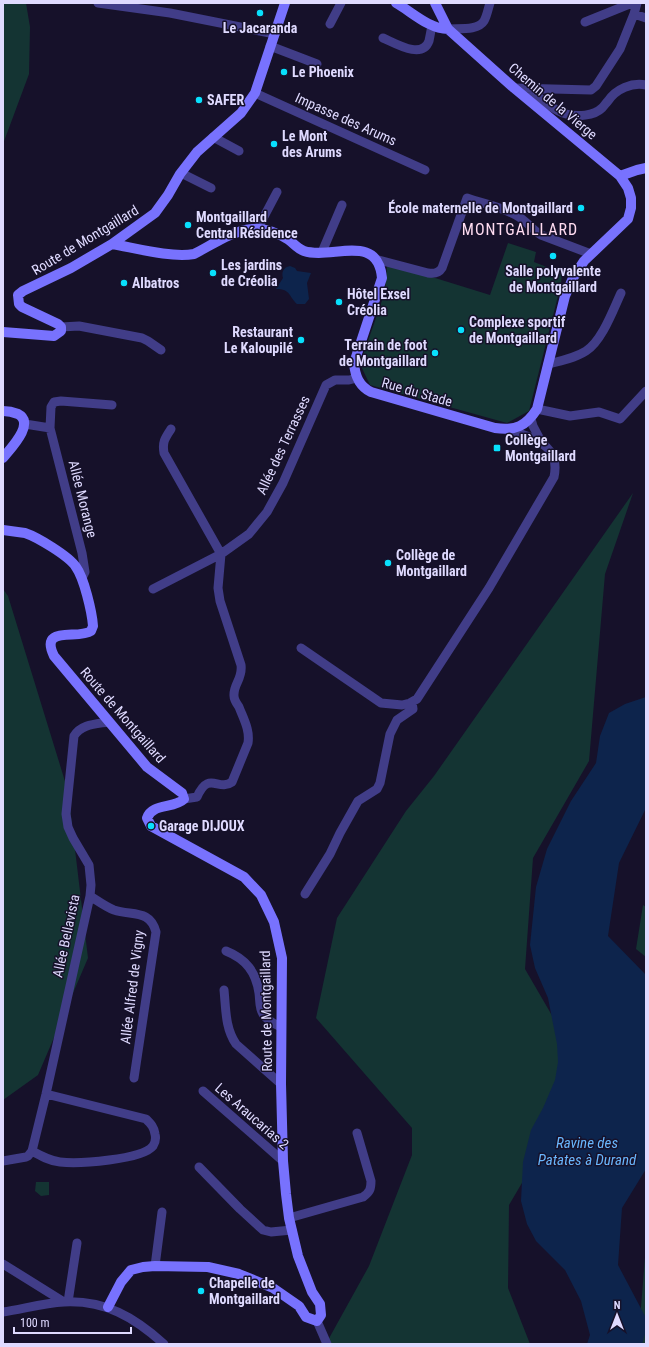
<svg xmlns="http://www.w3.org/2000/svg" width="649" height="1347" font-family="'Roboto Condensed',sans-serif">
	<rect width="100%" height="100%" fill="#16112a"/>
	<path fill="#143433" d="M3,3H26L30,27L29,74L3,144Z
		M508,243L536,252L534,262L562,273L561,284L529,411L507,423L370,385L360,364L385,292L387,267L390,264L490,295Z
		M633,493L605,574L589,761L533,858L525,969L586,1074L509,1205L508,1288L530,1344H328L327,1342L369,1266L412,1155V1128L316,1018L337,918L406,811L434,776Z
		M3,589L8,596L68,791L88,958L38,1075L3,1100Z
		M643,905L646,907V957L636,949Z
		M36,1182H49V1195L41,1196L35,1191Z
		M646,1245V1344H638Z"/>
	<path fill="#0d244c" d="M290,266L295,268L297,271L311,273L307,283L309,299L305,304H297C289,297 291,289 276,289L283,278C281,272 284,267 290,266Z
		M646,697V808L619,863L608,936L646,975V1169L622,1208L618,1265L646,1318V1331L642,1344H587L590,1335L581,1301L565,1270L536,1241L527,1224L521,1201L523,1162L531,1130L543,1108L555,1080L558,1062L557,1044L548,998L535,968L530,945L536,887L547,849L571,801L596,763L600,736L609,713L625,704Z"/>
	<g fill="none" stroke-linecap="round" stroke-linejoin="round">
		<path stroke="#413d88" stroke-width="9" d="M98,3L170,13L275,34
			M634,14L646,18
			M585,22L632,3
			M330,24L341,3
			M448,29C458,28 478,31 484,21C487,16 488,9 490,3
			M383,38C395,43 422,60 429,41C430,36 431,31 432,25
			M270,46L317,64
			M514,88L591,90L596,86L620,49L634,14L637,3
			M528,88C539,97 552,110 566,114C577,117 594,116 602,108C604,106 606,103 608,101C616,89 632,82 646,85
			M255,93L425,170
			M213,137L239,151
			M181,173L211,188
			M258,228L277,192
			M322,252L342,205
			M375,259L428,273C434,274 439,273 442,268L467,198C484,204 504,207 519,217C527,222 533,230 541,235L591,254
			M61,327L79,326L142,338L148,341L161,350
			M548,364C561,361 575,358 586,351C602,341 613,310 621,293
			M537,409L570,416L599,412L620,419L646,391
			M531,419L533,426L542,443
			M25,424L50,428
			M171,429C165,438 162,442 164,453L221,554L218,588L220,601L241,665C243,679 233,684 234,696C234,700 237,704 239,707C244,720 250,730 248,743L232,782C218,792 209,770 197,797L184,799
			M82,578L85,572L82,553L50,428L51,407L54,402L61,401L112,405
			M153,589L221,554L249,534L267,512L283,483L326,385L335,380H349L357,378
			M301,648L381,703L402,705L410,703L417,699L489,588L554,477C561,444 533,439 509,429
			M305,894L330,854L340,833L358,801L377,789L380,783L390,734L397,720L413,709L412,702
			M90,896C98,901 106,907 114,910C132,916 150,909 156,932L134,1078
			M226,951C246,959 256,972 259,993C260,1000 259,1008 263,1014C267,1021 275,1024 281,1027
			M224,990C226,1009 225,1028 236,1044L281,1084
			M203,1091L283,1161
			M32,1151C41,1156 50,1161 60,1162C78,1164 142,1160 153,1146C155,1143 156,1138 155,1134C154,1127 151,1124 146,1119L46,1094
			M3,1161L26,1157L28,1156L32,1151L46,1094L90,896L91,885L89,865L73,838L68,827L66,814L74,736C81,724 96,724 108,722
			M199,1167L240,1209L263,1230L271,1232L292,1230
			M289,1218L363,1197C370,1192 371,1189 371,1181L357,1133
			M3,1264L64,1302
			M155,1266L162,1212
			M68,1302L77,1243
			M3,1312C23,1309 44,1303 64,1302C105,1300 134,1317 164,1344
			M317,1321L327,1344"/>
		<path stroke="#7872fe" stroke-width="10" d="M396,3C412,12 429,29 448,29
			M620,176L637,170L646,168
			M112,244C135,248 171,258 194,254C212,245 231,231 252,229C264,227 279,234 289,240C294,244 298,249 304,251C331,260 378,232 382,278L354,363C355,376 359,386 371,392L495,428C516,431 526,426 537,409L565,296L573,278L584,261L628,219L631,208V198L628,188L620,176L514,88L448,29L435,3
			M3,332L54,336L61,331V327L58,324L22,307L19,304L18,295L23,291L71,268L112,244L155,213L168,195L180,174L197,152L241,113L255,93L285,3
			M3,411C8,411 13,412 18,414C36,423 10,449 3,458
			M3,530C10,531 18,532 25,533C37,537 69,556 76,567C84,578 92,612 93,626L91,631C78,640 39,625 54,656L147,767L182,793L184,799C174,809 152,803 147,818L151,826L244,877L261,895L274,922L282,958L281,1084L283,1161L286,1194L289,1218L298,1256L312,1292L320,1304L321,1315L317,1321L306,1317L299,1306L273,1288L239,1274L208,1267L155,1266L143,1267L131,1270L121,1282L108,1307"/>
	</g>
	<g fill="#08e0fd" stroke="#16112a" stroke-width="1.5">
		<circle cx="260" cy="13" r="4"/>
		<circle cx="284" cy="72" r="4"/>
		<circle cx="199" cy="100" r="4"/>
		<circle cx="274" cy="144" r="4"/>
		<circle cx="581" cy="208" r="4"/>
		<circle cx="188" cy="225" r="4"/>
		<circle cx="553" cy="256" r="4"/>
		<circle cx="213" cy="273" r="4"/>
		<circle cx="124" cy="283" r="4"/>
		<circle cx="339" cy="302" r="4"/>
		<circle cx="461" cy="330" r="4"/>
		<circle cx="301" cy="340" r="4"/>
		<circle cx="435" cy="353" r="4"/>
		<rect x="493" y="444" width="8" height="8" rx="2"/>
		<circle cx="388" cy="563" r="4"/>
		<circle cx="151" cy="826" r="4"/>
		<circle cx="201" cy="1291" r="4"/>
	</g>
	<g text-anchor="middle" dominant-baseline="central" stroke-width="3" stroke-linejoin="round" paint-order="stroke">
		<g font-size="14" font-weight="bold" fill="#dfdaff" stroke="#16112a" text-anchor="start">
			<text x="260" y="28" text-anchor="middle">Le Jacaranda</text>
			<text x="292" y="72">Le Phoenix</text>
			<text x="207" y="100">SAFER</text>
			<text x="282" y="136">Le Mont<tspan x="282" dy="16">des Arums</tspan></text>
			<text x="573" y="208" text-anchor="end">École maternelle de Montgaillard</text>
			<text x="196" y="217">Montgaillard<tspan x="196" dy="16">Central Résidence</tspan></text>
			<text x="221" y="265">Les jardins<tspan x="221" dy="16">de Créolia</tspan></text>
			<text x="553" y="271" text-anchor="middle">Salle polyvalente<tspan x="553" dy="16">de Montgaillard</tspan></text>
			<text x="132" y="283">Albatros</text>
			<text x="347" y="294">Hôtel Exsel<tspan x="347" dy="16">Créolia</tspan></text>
			<text x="469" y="322">Complexe sportif<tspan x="469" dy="16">de Montgaillard</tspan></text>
			<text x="293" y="332" text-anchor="end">Restaurant<tspan x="293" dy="16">Le Kaloupilé</tspan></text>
			<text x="427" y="345" text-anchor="end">Terrain de foot<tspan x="427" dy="16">de Montgaillard</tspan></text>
			<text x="505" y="440">Collège<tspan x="505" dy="16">Montgaillard</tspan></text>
			<text x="396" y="555">Collège de<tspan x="396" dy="16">Montgaillard</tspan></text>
			<text x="159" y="826">Garage DIJOUX</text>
			<text x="209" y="1283">Chapelle de<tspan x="209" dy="16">Montgaillard</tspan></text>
		</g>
		<g font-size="14" fill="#dfdaff" stroke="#16112a">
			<text transform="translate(553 101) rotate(40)">Chemin de la Vierge</text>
			<text transform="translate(346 119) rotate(24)">Impasse des Arums</text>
			<text transform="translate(85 240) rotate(-31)">Route de Montgaillard</text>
			<text transform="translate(417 392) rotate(16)">Rue du Stade</text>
			<text transform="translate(283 445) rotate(-65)">Allée des Terrasses</text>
			<text transform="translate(83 499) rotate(76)">Allée Morange</text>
			<text transform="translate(123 715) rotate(49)">Route de Montgaillard</text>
			<text transform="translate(66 936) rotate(-78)">Allée Bellavista</text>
			<text transform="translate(132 987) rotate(-83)">Allée Alfred de Vigny</text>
			<text transform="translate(266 1011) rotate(-91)">Route de Montgaillard</text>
			<text transform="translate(252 1116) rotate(41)">Les Araucarias 2</text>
		</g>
		<g font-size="15" font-style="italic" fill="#69b6fd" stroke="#16112a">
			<text x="587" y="1143">Ravine des<tspan x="587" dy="17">Patates à Durand</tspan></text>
		</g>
		<g font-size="16" letter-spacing="1" fill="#ffdcf1" stroke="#16112a">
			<text x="520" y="229">MONTGAILLARD</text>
		</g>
	</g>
	<rect width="649" height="1347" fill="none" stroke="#dfdaff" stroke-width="8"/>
	<g transform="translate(617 1315)" stroke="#16112a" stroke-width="3" paint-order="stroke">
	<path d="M0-3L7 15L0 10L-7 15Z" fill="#dfdaff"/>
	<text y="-6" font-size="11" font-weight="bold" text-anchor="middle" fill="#dfdaff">N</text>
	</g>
	<path d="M14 1327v6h117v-6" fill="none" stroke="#dfdaff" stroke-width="2"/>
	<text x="20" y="1327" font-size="12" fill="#dfdaff" stroke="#16112a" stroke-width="3" paint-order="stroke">100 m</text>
</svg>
